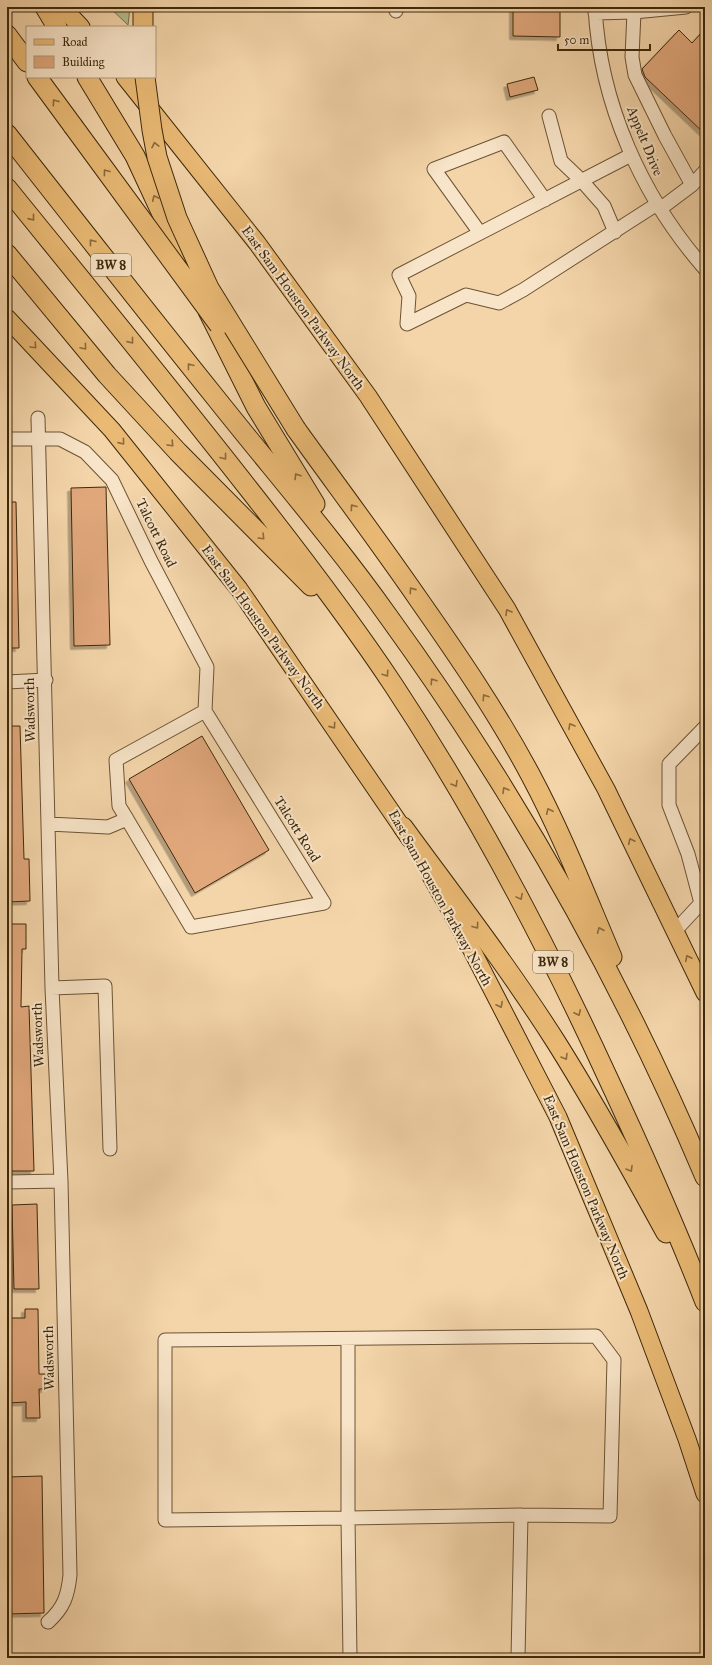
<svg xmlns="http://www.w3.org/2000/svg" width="712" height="1665" font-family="'IM FELL Great Primer',serif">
	<defs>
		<filter id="shadow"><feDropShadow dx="-3.5" dy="3.5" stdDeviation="0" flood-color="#0004"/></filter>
	</defs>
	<rect width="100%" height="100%" fill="#f4d5aa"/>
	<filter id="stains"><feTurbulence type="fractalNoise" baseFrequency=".005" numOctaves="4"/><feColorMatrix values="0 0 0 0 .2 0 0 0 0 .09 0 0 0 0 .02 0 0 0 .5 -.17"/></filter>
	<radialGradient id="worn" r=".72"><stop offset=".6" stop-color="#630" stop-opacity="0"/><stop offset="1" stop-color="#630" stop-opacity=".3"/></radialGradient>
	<path fill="#b5be8d" stroke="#79744c" d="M109,7H130L128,25Z"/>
	<path fill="#e1a87b" stroke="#3d290c" filter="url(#shadow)" d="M513,7H560V37L513,36Z
		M705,29V134L645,77L642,69L679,30L692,43Z
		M534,77L538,90L510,97L507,84Z
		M106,487L110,645L74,646L71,488Z
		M7,502H16L19,648H7Z
		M7,726H20L24,859H29L30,901L7,902Z
		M202,736L269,850L195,893L129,779Z
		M7,924H26V949H22L21,1007L29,1006L34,1171H7Z
		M37,1204L39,1289H14L12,1205Z
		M25,1309H38L39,1374H45V1389H39L40,1418H26V1402L7,1403V1318H25Z
		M42,1476L44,1613L7,1614V1477Z"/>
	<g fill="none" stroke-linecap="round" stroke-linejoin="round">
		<defs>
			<path id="minor" d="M595,7C600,104 642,197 705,269
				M396,11L397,7
				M634,12L686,7
				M595,13L634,12L632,57L635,75L665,136L692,185L660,209
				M549,116L561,161L582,181L604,206L615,232
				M631,155L399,275L409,296L407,324L466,295L499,303L523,290L657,204
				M692,185L705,171
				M480,233L434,169L504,142L545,200
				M38,418L52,988L61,1181L70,1575C68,1595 64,1608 48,1622
				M7,439H60L85,452L112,480L151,561L207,667L205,711
				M7,682L46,680
				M49,824L108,827L127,819L191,927L324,903L205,711L116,760L119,806L127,819
				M675,931L701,903L688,854L669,805V764L705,727
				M52,988L105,986L110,1149
				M7,1182L61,1181
				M348,1339V1518L521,1515L610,1516L614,1360L596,1336L165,1340V1520L348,1518L350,1658
				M518,1658L521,1515"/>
			<path id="major" d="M62,7L81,27
				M125,77L257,243L368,396L507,609L606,789L705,993
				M7,318L112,430L239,589L410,839
				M431,876L462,931L558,1117L639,1311L687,1439L705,1494"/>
			<path id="highway" d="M45,7L57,27
				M143,27V7
				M7,35L27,62
				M37,77L73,126
				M87,77L135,156L195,285
				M7,134C76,222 145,310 215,397C273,470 334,540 388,616C514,790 622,980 705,1177
				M7,188C88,288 169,387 248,488C299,553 349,618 394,686C476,810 545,941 607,1076C642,1151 675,1225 705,1302
				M7,254L107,375L178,452L311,586
				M208,311L256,407L315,504
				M296,429C337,486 379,542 419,600C459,657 498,714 531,776C562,834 586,896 612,957
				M403,827C455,898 509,968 556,1042C595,1104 631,1169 666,1233"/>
		</defs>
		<use href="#minor" stroke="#6b5434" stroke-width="15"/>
		<use href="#major" stroke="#3d290c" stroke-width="19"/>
		<use href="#highway" stroke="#3d290c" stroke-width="21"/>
		<use href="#minor" stroke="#f8e4c8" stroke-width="13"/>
		<use href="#major" stroke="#eaba75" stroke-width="17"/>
		<use href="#highway" stroke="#eaba75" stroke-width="19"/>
		<defs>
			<path id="highway-bridge" d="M145,77L152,130L157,157L177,218L209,288L296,429
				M73,126L219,325"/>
		</defs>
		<use href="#highway-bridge" stroke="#3d290c" stroke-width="21" stroke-linecap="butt"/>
		<use href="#highway-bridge" stroke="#eaba75" stroke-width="19"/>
	</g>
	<defs><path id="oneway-chevron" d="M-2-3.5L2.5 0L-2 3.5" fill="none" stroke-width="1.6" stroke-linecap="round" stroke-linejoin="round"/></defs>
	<g stroke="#8b6a3b">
		<use href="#oneway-chevron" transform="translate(55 102) rotate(-126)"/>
		<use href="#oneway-chevron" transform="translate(155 145) rotate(-102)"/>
		<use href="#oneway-chevron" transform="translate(106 172) rotate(-126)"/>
		<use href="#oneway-chevron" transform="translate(155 198) rotate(-115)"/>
		<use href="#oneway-chevron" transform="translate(32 218) rotate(51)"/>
		<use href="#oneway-chevron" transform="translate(92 242) rotate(-128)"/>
		<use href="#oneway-chevron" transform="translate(131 341) rotate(51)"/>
		<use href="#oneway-chevron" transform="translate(34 346) rotate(47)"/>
		<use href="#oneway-chevron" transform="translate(84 347) rotate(50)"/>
		<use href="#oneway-chevron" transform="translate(190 366) rotate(-128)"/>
		<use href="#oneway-chevron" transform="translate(122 442) rotate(51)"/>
		<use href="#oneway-chevron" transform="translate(171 444) rotate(47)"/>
		<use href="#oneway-chevron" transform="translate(224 457) rotate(52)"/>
		<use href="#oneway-chevron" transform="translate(297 476) rotate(-122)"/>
		<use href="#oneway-chevron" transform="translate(353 507) rotate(-126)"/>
		<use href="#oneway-chevron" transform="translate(262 537) rotate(45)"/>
		<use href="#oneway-chevron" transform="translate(412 590) rotate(-125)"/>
		<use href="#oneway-chevron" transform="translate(508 612) rotate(-120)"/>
		<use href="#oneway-chevron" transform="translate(386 674) rotate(56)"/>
		<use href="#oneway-chevron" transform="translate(433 681) rotate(-124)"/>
		<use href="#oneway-chevron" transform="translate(485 697) rotate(-123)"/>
		<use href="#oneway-chevron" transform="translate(333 726) rotate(55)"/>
		<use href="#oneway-chevron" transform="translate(571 726) rotate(-119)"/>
		<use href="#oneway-chevron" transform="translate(455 784) rotate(59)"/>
		<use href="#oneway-chevron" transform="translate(505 790) rotate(-121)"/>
		<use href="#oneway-chevron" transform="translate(549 811) rotate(-115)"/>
		<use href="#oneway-chevron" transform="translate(631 841) rotate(-116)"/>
		<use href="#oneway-chevron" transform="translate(520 897) rotate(62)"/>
		<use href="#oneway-chevron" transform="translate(476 926) rotate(54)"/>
		<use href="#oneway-chevron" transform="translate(600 930) rotate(-113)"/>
		<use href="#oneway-chevron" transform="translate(688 958) rotate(-116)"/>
		<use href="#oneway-chevron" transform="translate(500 1005) rotate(63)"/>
		<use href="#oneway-chevron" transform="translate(578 1013) rotate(65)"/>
		<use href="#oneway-chevron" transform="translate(565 1057) rotate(59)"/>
		<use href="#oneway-chevron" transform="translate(630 1169) rotate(60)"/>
	</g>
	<g text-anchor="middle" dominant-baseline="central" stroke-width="4" stroke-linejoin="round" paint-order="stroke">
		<g fill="#f8e4c8" stroke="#756144" stroke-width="1">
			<rect x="91" y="254" width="40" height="22" rx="3"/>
			<rect x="533" y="951" width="40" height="22" rx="3"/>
		</g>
		<g font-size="13" font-weight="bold" fill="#3d290c">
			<text x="111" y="265">BW 8</text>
			<text x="553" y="962">BW 8</text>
		</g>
		<g font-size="14" fill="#3d290c" stroke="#f8e4c8">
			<text transform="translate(645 141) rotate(68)">Appelt Drive</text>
			<text transform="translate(303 308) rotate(54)">East Sam Houston Parkway North</text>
			<text transform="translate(156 533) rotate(64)">Talcott Road</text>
			<text transform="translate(263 627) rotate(54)">East Sam Houston Parkway North</text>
			<text transform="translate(30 710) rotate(-91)">Wadsworth</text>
			<text transform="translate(297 829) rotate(58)">Talcott Road</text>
			<text transform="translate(440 898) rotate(61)">East Sam Houston Parkway North</text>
			<text transform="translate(38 1035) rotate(-92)">Wadsworth</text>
			<text transform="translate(586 1187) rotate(67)">East Sam Houston Parkway North</text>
			<text transform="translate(49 1358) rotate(-91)">Wadsworth</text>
		</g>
	</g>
	<rect width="712" height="1665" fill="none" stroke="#f4d5aa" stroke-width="24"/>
	<rect x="8" y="8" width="696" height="1649" fill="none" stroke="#3d290c" stroke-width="2"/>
	<rect x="12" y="12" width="688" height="1641" fill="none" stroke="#3d290c"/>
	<rect x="26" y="26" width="130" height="52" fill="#f8e4c8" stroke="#ad997d"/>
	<rect x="34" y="39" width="20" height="6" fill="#eaba75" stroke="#ad997d"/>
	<text x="62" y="46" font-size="12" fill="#3d290c">Road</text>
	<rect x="34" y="56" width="20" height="12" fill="#e1a87b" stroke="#ad997d"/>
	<text x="62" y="66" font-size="12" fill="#3d290c">Building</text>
	<path d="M558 44v6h92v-6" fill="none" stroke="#3d290c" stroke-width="2"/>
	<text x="564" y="44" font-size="12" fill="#3d290c" stroke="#f8e4c8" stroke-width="3" paint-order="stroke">50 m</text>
	<rect width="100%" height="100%" filter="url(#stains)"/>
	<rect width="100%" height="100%" fill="url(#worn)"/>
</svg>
